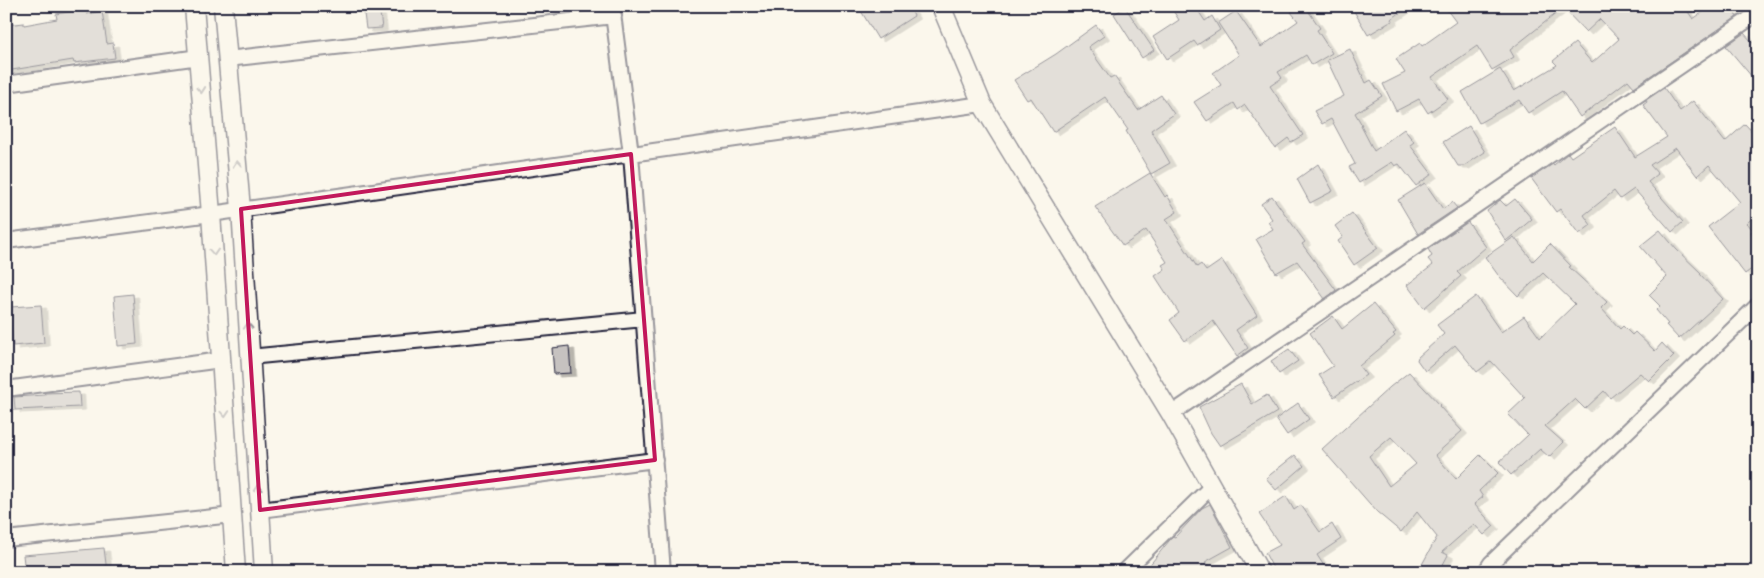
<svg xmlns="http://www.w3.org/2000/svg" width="1764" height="578" font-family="Itim,sans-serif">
	<defs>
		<filter id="shadow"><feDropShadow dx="5.5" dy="3" stdDeviation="0" flood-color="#0004"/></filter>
	</defs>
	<rect width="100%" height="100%" fill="#fbf7ec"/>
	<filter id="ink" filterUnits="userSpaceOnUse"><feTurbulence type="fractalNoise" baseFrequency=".02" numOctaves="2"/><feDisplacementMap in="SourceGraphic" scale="10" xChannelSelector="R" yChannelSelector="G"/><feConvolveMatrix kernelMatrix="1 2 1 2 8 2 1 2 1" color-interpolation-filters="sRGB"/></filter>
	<g filter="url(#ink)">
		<path fill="#c6c2c0" stroke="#22223b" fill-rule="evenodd" filter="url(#shadow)" d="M363,6H379L382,28L366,29Z
			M858,6H909L914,16L878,39Z
			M1170,6H1195L1205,21L1212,16L1220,30L1197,45L1194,41L1167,59L1153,37L1179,20Z
			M1300,6H1305L1320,28L1317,30L1332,53L1312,65L1306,55L1278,72L1282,78L1270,86L1303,135L1291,142L1288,138L1275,148L1245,105L1238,110L1234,103L1207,121L1194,102L1221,85L1213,73L1239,55L1218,23L1236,11L1261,47L1298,21L1291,12Z
			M1351,6H1410L1391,19L1392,21L1368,35Z
			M1444,6H1684L1693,19L1712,6H1730L1737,17L1634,87L1628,80L1580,117L1562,91L1528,113L1519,100L1479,123L1462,92L1500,69L1514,91L1557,65L1553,61L1575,43L1592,63L1619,39L1600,19L1586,32L1563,8L1510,50L1514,57L1492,70L1477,46L1432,77L1448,99L1428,113L1419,99L1396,111L1383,84L1405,73L1396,59L1420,43L1422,46L1456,22Z
			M1125,7L1154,50L1142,58L1114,14Z
			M87,9V14L102,11L107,44L113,43L115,58L74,63L73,60L6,71V25L24,23V25L57,19L56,14Z
			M1096,25L1104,36L1088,47L1110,78L1114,76L1138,110L1161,95L1174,114L1151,130L1170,163L1151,174L1126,131L1128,130L1105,97L1053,132L1031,98L1027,100L1014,80L1056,54Z
			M1744,33L1758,49V84L1726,46Z
			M1350,49L1366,83L1371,80L1382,96L1355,113L1362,125L1361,126L1374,151L1404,129L1414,142L1410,145L1432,174L1416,186L1399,164L1395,166L1392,162L1359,183L1349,167L1355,164L1331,119L1322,124L1314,111L1344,96L1327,60Z
			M1664,88L1680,111L1693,101L1725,142L1745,124L1758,138V213L1747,223L1753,230L1751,232L1758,241V264L1745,274L1708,227L1740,202L1709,165L1697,176L1676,148L1650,165L1658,174L1648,182L1683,222L1672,232L1634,189L1620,199L1614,191L1584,215L1591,225L1579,234L1560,209L1556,212L1531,178L1553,164L1554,165L1568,153L1571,157L1615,127L1635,157L1667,137L1643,105L1647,102L1646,100Z
			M1469,126L1485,152L1464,166H1458L1443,142Z
			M1318,164L1333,191L1310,203L1297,179Z
			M1150,173L1165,197L1167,195L1177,212L1166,219L1197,267L1201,264L1206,271L1222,260L1257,315L1236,330L1248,348L1237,356L1213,321L1185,341L1170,320L1179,313L1155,276L1165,269L1162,265L1167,262L1146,230L1123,246L1095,207Z
			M1425,183L1443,209L1452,202L1457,208L1418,234L1398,200Z
			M1272,196L1305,242L1302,244L1336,290L1325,299L1297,261L1276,273L1256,239L1273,229L1268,222L1272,219L1261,204Z
			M1515,199L1532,219L1506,241L1487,211L1500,200L1506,206Z
			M1352,213L1378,248L1354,265L1338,241L1343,237L1335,226Z
			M1468,222L1486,247L1457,272L1461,276L1424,308L1407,285L1433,265L1428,259L1432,256L1428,249Z
			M1660,230L1676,249L1701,273L1700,274L1723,299L1679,339L1666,325L1668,324L1656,310L1660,306L1649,295L1667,277L1640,246Z
			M1514,237L1533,261L1550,244L1571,266L1569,267L1607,302L1601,308L1620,329L1623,326L1632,335L1635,332L1655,351L1662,343L1674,356L1649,381L1640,373L1610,398L1604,391L1585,409L1575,399L1545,426L1563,442L1549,457L1540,449L1511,475L1499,462L1528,435L1508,414L1525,398L1491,361L1477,372L1455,345L1425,371L1417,360L1418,357L1444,334L1437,325L1476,296L1501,332L1524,316L1540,338L1575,304L1543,273L1518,296L1498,275L1485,257Z
			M133,294L137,344L118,346L114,296Z
			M1373,304L1396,332L1393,334L1395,336L1359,366L1366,375L1334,397L1319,375L1333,366L1310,333L1333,316L1342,329Z
			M41,305L44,343L13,346L10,307Z
			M569,346L571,373L554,374L552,348Z
			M1289,349L1298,361L1279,374L1271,361Z
			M1409,372L1440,405L1439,406L1462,431L1435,455L1456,479L1480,455L1498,473L1479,491L1483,497L1474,504L1494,526L1484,535L1474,524L1442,552L1448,555L1439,572H1427L1422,569L1419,570L1437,537L1417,512L1401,532L1377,512L1322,449L1390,387ZM1391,437L1416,464L1389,486L1369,456Z
			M1241,384L1252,404L1267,395L1277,412L1220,446L1211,433L1199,407Z
			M79,392L80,407L15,410L14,397L45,395L44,393Z
			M1298,403L1309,419L1287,435L1276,419Z
			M1295,455L1304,466L1276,490L1266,478Z
			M1286,496L1294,510L1301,505L1320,532L1332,524L1341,539L1317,555L1328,572H1275L1265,553L1280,545L1259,514Z
			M1210,504L1232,547L1205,562L1217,572H1144L1173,536L1175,537L1202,508Z
			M104,548L107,572H25L23,555Z"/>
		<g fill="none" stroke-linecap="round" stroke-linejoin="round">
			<defs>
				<path id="minor" d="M612,6L631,154L663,572
					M227,59L614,16
					M6,84L199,57
					M6,241L211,214L982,104
					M249,357L644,319
					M6,389L221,360
					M1171,414L1758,13
					M260,510L655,460
					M6,539L233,515
					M1124,572L1212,486
					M1485,572L1491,563L1758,305"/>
				<path id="tertiary" d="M194,6L211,214L236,572
					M223,6L241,209L264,572
					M941,6L982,104L1171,414L1260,572"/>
			</defs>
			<use href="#minor" stroke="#22223b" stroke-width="18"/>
			<use href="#tertiary" stroke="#22223b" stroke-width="21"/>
			<use href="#minor" stroke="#fbf7ec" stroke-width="14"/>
			<use href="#tertiary" stroke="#fbf7ec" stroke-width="18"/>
		</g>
		<defs><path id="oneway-chevron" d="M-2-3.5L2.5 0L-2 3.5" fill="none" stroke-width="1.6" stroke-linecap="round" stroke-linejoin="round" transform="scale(1.25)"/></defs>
		<g stroke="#99979c">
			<use href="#oneway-chevron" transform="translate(201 90) rotate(85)"/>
			<use href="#oneway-chevron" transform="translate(237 164) rotate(-95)"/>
			<use href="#oneway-chevron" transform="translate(214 252) rotate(86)"/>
			<use href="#oneway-chevron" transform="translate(248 326) rotate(-93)"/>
			<use href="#oneway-chevron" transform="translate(225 414) rotate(86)"/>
			<use href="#oneway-chevron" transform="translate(258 488) rotate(-94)"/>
		</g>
	</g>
	<path d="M0 0H1764V578H0ZM631,154L655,460L260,510L241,209Z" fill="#fbf7ec" fill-opacity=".55" fill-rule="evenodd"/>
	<path fill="none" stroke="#c2185b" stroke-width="4" stroke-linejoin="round" d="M631,154L655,460L260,510L241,209Z"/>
	<rect width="1764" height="578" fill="none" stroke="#fbf7ec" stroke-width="25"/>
	<rect x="12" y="12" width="1739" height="553" fill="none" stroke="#22223b" stroke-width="2" filter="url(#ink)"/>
</svg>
